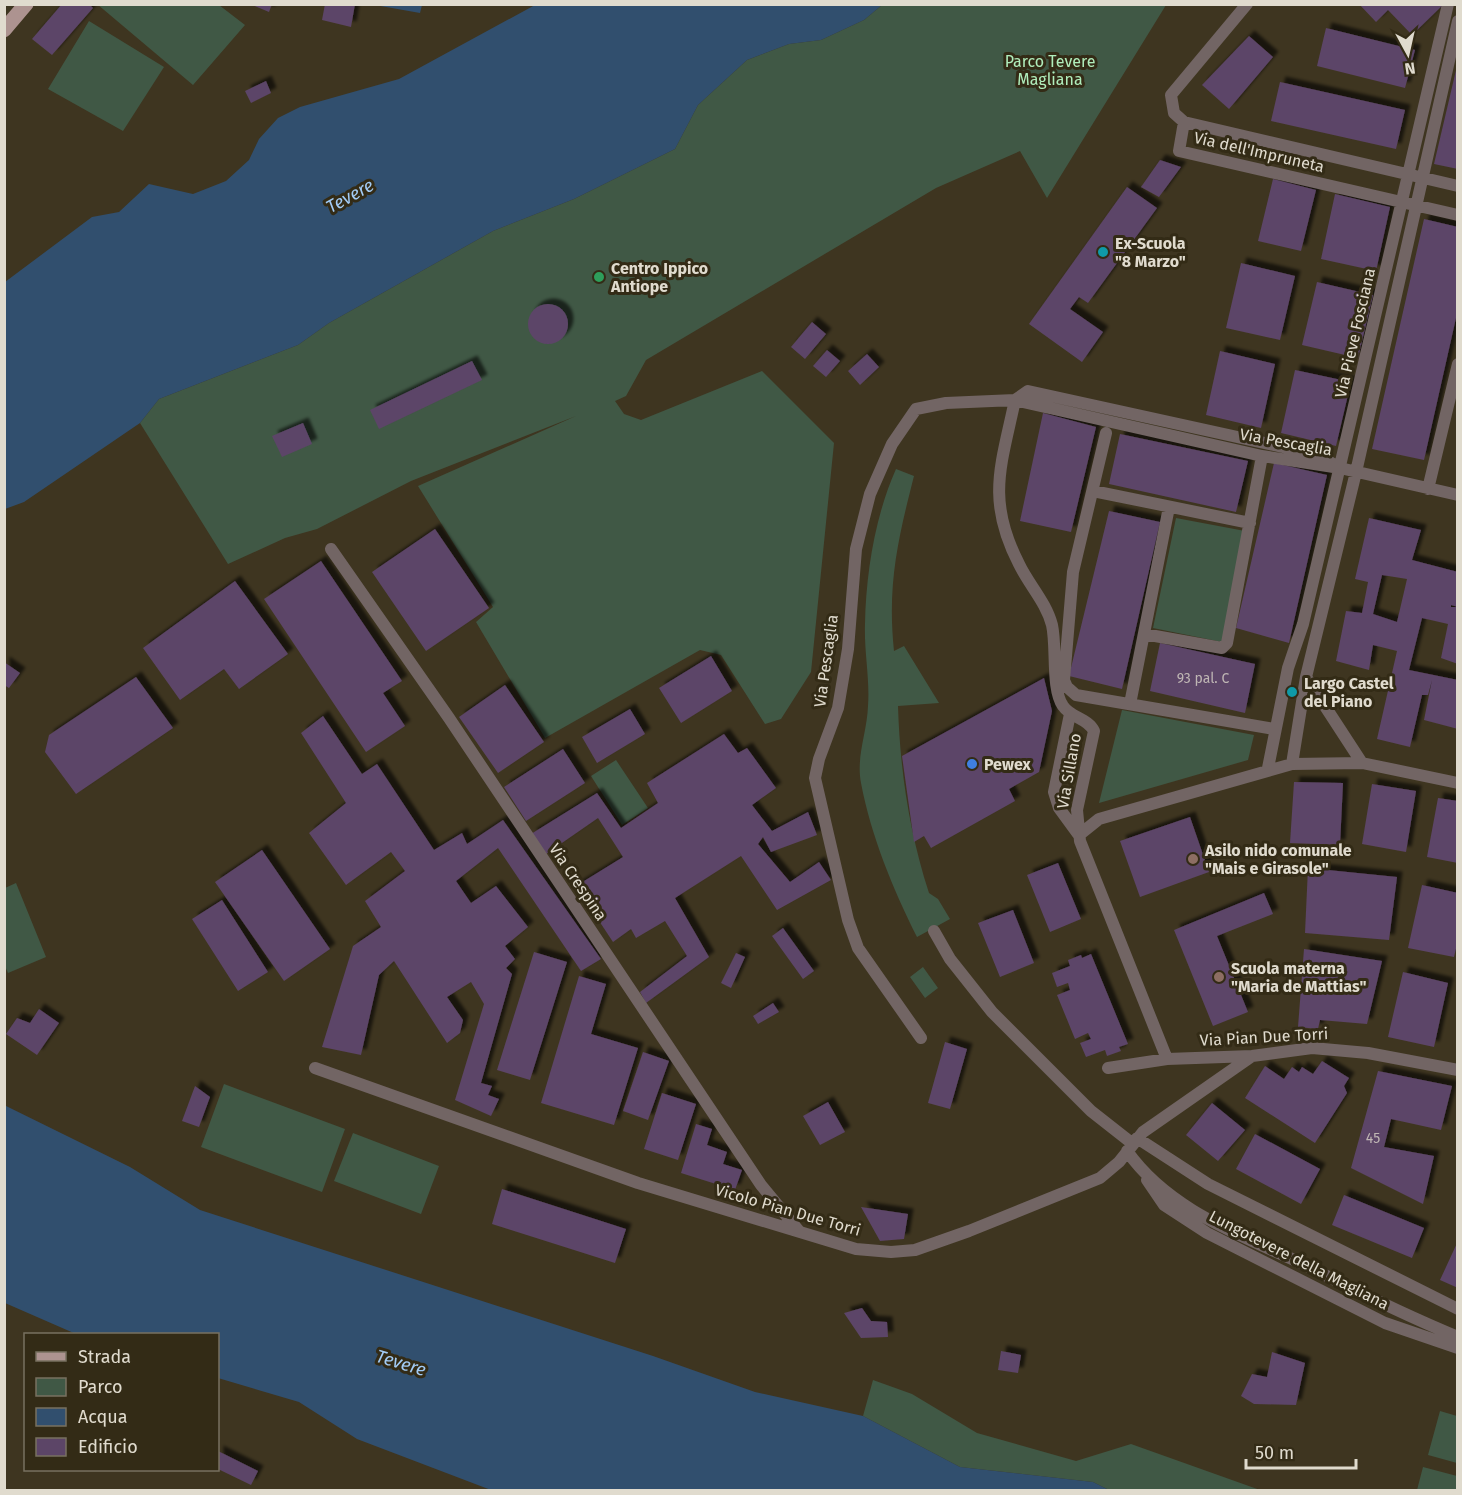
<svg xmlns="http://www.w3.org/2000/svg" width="1462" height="1495" font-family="'Fira Sans',sans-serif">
	<defs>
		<filter id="shadow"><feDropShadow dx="5.5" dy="-5.5" stdDeviation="1.5" flood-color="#0009"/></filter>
	</defs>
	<rect width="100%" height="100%" fill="#3e3520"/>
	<path fill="#405845" d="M97,4L219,5L245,25L193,85Z
		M882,5H1166L1047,198L1020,151L936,188L646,360L626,396L615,401L624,414L641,420L762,371L834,443L811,672L781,719L765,724L721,655L700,650L545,738L476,622L493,607L418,486L576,416L411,481L317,529L285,538L228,564L140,423L159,399L298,345L329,323L493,231L574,199L675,149L698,105L747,60L789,44L821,40L864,20Z
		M89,21L164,67L123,131L48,89Z
		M896,469L914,476C898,539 887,584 894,651L904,646L939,703L898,706C900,770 909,831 929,893L938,899L950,919L917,937C893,889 871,836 861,783C856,756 867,733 868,706C870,679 864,652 865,624C866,573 875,516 896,469Z
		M1176,518L1245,531L1222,642L1153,628Z
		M1122,710L1254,735L1248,760L1099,803Z
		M616,760L648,808L622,825L591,776Z
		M16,883L46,957L8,973L4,964L5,888Z
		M923,967L938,988L925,998L910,977Z
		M224,1084L345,1129L322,1192L201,1147Z
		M353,1133L439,1166L421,1214L334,1181Z
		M873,1380L912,1394L977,1433L1076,1461L1131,1444L1260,1490H1109L1093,1482L960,1467L863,1416Z
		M1440,1411L1457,1416V1463L1428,1455Z
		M1423,1467L1457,1476V1490H1417Z"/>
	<path fill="#314f6e" d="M375,5H422L420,13Z
		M535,5H882L864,20L821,40L789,44L747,60L698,105L675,149L574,199L493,231L329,323L298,345L159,399L140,423L24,502L5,509V282L92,217L119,212L149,184L193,194L226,181L249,160L259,139L278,118L300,107L399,79Z
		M4,1105L130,1167L200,1210L653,1356L755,1392L863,1416L960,1467L1093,1482L1109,1490H491L357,1439L299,1402L218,1378V1334H76L5,1303Z"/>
	<path fill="#5c4567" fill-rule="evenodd" filter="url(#shadow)" d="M62,4H89L93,8L52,55L32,39Z
		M250,4H272L269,12Z
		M325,4H355L351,27L322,20Z
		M1359,4H1444L1412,35L1388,10L1376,22Z
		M1326,28L1415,50L1405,88L1317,66Z
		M1249,36L1273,57L1229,109L1202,85Z
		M1457,66H1458V169L1434,164Z
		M266,81L271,93L251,103L245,91Z
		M1280,82L1405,110L1396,149L1271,121Z
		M1160,160L1181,167L1159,197L1141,187Z
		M1273,179L1316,190L1301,251L1258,241Z
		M1127,187L1157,208L1088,303L1079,297L1070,309L1103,332L1082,362L1029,324Z
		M1335,194L1390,207L1376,271L1321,259Z
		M1424,219L1458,227V309L1424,460L1372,449Z
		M1241,263L1295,276L1280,340L1226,328Z
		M1317,282L1373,295L1358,358L1302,345Z
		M528 324a20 20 0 1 1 40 0a20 20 0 1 1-40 0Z
		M812,322L826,334L805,359L791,347Z
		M827,350L840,361L826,377L813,366Z
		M1220,351L1275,364L1261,428L1206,415Z
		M867,354L879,367L860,385L848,371Z
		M472,361L482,380L379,429L370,410Z
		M1295,370L1351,382L1336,446L1281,433Z
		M1043,413L1096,427L1071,532L1020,521Z
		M303,423L312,444L282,457L272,436Z
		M1120,434L1248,461L1236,512L1109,484Z
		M1274,463L1327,475L1289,643L1236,628Z
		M1109,511L1160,522L1122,689L1069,676Z
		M1369,518L1421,530L1412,560L1458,572V607L1451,605V607H1458V664L1441,658L1448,624L1422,618L1409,670L1458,680V729L1424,720L1432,680L1428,695H1422L1410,747L1377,739L1397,651L1373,645L1369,670L1336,661L1346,611L1362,613L1368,582L1355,579ZM1382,575L1407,579L1397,622L1373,614Z
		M435,529L489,608L426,651L372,572Z
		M321,561L402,681L383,693L405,726L366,752L264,599Z
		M235,581L288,654L239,689L224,669L180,700L143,648Z
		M1160,643L1255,664L1245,713L1150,691Z
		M711,656L732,691L681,723L659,688Z
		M4,662L20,673L9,688L4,685Z
		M136,677L173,728L76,794L45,752L49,735Z
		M1044,678L1052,711L1039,772L1009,789L1015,801L931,848L924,836L914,842L902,756Z
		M505,685L544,742L498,773L459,717Z
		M630,709L645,734L597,763L582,737Z
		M323,716L362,774L377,764L434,850L462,833L467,844L503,820L601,959L581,971L498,848L456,881L471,903L496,886L528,927L505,946L515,959L506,968L512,974L481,1083L492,1086L488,1095L499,1099L491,1116L455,1100L484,1004L471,982L447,997L463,1020L460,1033L447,1043L394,961L379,975L361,1055L322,1047L353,946L381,927L365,901L405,871L391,852L346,885L309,833L346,803L301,733Z
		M724,734L738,753L747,748L776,788L752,805L772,831L808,812L817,835L771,852L763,837L758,844L790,882L819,862L831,880L777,910L741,856L675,898L709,957L646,1003L640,992L687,956L665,921L636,938L631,929L613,942L576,886L623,857L598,818L546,854L531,834L597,793L621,828L658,803L647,783Z
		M563,749L585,783L526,821L504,787Z
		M1294,782L1343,783L1340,845L1290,843Z
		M1372,784L1416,791L1406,852L1362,844Z
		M1438,798L1458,801V863L1427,857Z
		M1190,817L1209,872L1140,897L1120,841Z
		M262,850L330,949L284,981L215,882Z
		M1058,863L1081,919L1050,932L1027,875Z
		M1308,868L1397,877L1389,940L1305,933Z
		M1422,885L1458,893V940L1454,957L1408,948Z
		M1264,893L1273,914L1217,936L1248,1012L1213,1026L1174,930Z
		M222,900L268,972L238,991L192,919Z
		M1013,910L1034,963L1000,977L978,923Z
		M783,928L814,971L803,979L772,936Z
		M1304,949L1382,961L1367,1024L1320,1020L1318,1029L1298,1027Z
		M534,952L567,962L530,1080L497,1070Z
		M736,953L745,957L731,988L721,983Z
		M1091,954L1128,1044L1119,1047L1121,1051L1107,1056L1105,1050L1086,1057L1080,1043L1091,1039L1088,1033L1075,1039L1057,995L1070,990L1068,983L1057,987L1052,973L1070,966L1068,960L1081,955L1082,958Z
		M1403,972L1448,983L1434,1047L1388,1037Z
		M579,976L606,984L591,1034L638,1048L614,1125L541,1103Z
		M773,1003L779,1012L758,1024L753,1016Z
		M39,1009L59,1023L37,1055L6,1034L17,1018L30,1023Z
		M945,1042L967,1049L950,1109L928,1103Z
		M643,1052L669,1061L648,1120L623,1111Z
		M1322,1061L1349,1078L1344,1086L1347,1093L1315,1143L1245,1098L1265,1066L1284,1079L1292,1067L1299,1072L1302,1067L1313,1074Z
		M1378,1071L1452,1086L1441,1130L1391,1119L1384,1147L1434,1156L1423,1204L1351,1168Z
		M195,1086L210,1097L199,1127L182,1121Z
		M662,1093L696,1104L678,1160L644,1149Z
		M828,1102L845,1132L820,1145L803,1116Z
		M1212,1103L1245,1130L1218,1161L1186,1135Z
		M696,1124L712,1129L707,1145L727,1152L723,1164L742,1170L735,1190L681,1173Z
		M1255,1134L1320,1169L1301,1204L1236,1169Z
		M502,1189L626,1229L615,1263L492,1224Z
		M1344,1195L1424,1228L1412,1258L1332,1225Z
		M861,1207L908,1214L904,1239L880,1241Z
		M1458,1241V1288L1440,1280Z
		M862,1308L871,1321L887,1322L888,1337L861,1338L844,1313Z
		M1001,1351L1021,1355L1018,1373L998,1370Z
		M1272,1352L1305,1363L1296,1405L1254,1404L1241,1396L1252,1374L1267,1377Z
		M218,1451L258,1471L251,1485L218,1469Z"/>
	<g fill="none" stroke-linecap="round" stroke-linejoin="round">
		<path stroke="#726564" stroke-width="12" d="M1184,122L1174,113L1171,95L1247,4
			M1458,186L1184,122L1179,151L1458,215
			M1015,400C1001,466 986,500 1019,564C1029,585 1046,602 1052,625C1057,647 1051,689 1063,706C1071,718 1088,718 1094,731L1077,810L1080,841L1167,1059
			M1015,400L1028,391L1319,455L1339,468
			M1106,433L1073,572L1064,680L1067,687L1076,695L1274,729
			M1428,489L1458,364
			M1093,491L1250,523
			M331,549L449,718L761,1185L799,1231
			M1144,634L1222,648L1227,643L1262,456
			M1306,677L1362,763
			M1130,704L1169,507
			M1070,714L1054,792L1059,808L1078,834
			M1292,764L1306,677L1356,472L1458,21
			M1268,768L1288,668L1303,624L1448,4
			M1079,835L1099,819L1292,764L1362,763L1458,783
			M934,931L950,959L992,1012L1091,1111L1133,1144
			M921,1038L858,948L848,920L815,778L819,759L838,708L848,649L856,549L870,494L892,444L916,409L946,403L1015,400L1262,456L1340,468L1458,495
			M315,1068L638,1183L856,1249L891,1252L915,1250L969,1231L1100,1178L1119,1162L1143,1132L1252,1056
			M1108,1068L1167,1059L1252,1056L1312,1048L1368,1053L1458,1070
			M1137,1138L1208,1184L1458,1309
			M1127,1151C1170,1212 1244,1236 1309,1267C1358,1292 1407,1316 1458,1337
			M1147,1180L1164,1205L1207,1233L1385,1323L1458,1348"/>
		<path stroke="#ad9390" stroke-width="15" d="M4,30L26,4"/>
	</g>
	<g fill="#0f9aa8" stroke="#332b16" stroke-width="2">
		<circle cx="1103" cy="252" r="6"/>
		<circle cx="1292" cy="692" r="6"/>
	</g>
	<circle fill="#2e9e5b" stroke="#332b16" stroke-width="2" cx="599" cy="277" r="6"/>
	<circle fill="#3f7fe0" stroke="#332b16" stroke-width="2" cx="972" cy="764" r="6"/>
	<g fill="#8d6e63" stroke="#332b16" stroke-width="2">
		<circle cx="1193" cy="859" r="6"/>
		<circle cx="1219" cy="977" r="6"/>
	</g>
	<g text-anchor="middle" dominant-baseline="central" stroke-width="6" stroke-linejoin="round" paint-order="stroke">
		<g font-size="14" fill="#bfb6b4">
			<text x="1203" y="678">93 pal. C</text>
			<text x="1373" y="1138">45</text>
		</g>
		<g font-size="16" fill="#b0eebc" stroke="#332b16">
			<text x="1050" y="61">Parco Tevere<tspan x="1050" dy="18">Magliana</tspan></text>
		</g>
		<g font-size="16" fill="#e0dbce" stroke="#332b16">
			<text transform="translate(1259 152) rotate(13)">Via dell'Impruneta</text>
			<text transform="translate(1355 333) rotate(-77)">Via Pieve Fosciana</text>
			<text transform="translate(1286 442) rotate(10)">Via Pescaglia</text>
			<text transform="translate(826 661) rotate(-82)">Via Pescaglia</text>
			<text transform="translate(1069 771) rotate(-80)">Via Sillano</text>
			<text transform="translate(578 882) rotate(56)">Via Crespina</text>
			<text transform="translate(1264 1037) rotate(-3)">Via Pian Due Torri</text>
			<text transform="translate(788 1210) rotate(16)">Vicolo Pian Due Torri</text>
			<text transform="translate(1299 1260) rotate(27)">Lungotevere della Magliana</text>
		</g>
		<g font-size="16" font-weight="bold" fill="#e0dbce" stroke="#332b16" text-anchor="start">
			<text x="1115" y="243">Ex-Scuola<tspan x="1115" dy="18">"8 Marzo"</tspan></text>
			<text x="611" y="268">Centro Ippico<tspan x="611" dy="18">Antiope</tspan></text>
			<text x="1304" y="683">Largo Castel<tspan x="1304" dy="18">del Piano</tspan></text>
			<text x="984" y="764">Pewex</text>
			<text x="1205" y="850">Asilo nido comunale<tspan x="1205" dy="18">"Mais e Girasole"</tspan></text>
			<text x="1231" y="968">Scuola materna<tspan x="1231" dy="18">"Maria de Mattias"</tspan></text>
		</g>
		<g font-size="18" font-style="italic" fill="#a2cbf5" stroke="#332b16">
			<text transform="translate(350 196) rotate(-29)">Tevere</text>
			<text transform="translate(401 1363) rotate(17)">Tevere</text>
		</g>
	</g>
	<rect width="1462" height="1495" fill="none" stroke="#e0dbce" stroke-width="12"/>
	<rect x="24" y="1333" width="195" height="138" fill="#332b16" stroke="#787160" stroke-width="1.5"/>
	<rect x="36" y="1352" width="30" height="9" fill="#ad9390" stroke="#787160" stroke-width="1.5"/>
	<text x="78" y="1363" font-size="18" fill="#e0dbce">Strada</text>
	<rect x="36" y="1378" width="30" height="18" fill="#405845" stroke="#787160" stroke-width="1.5"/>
	<text x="78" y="1393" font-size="18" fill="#e0dbce">Parco</text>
	<rect x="36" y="1408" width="30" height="18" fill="#314f6e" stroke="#787160" stroke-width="1.5"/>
	<text x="78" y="1423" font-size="18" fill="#e0dbce">Acqua</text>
	<rect x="36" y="1438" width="30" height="18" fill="#5c4567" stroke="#787160" stroke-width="1.5"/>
	<text x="78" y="1453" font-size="18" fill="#e0dbce">Edificio</text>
	<g transform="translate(1408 54) rotate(172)" stroke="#332b16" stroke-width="4.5" paint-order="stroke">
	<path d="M0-4.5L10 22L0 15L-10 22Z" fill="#e0dbce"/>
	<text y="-9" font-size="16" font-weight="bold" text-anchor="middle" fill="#e0dbce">N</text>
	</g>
	<path d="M1246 1459v9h110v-9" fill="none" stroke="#e0dbce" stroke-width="3"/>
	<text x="1255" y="1459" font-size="18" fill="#e0dbce" stroke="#332b16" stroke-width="4.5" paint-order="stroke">50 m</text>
</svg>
